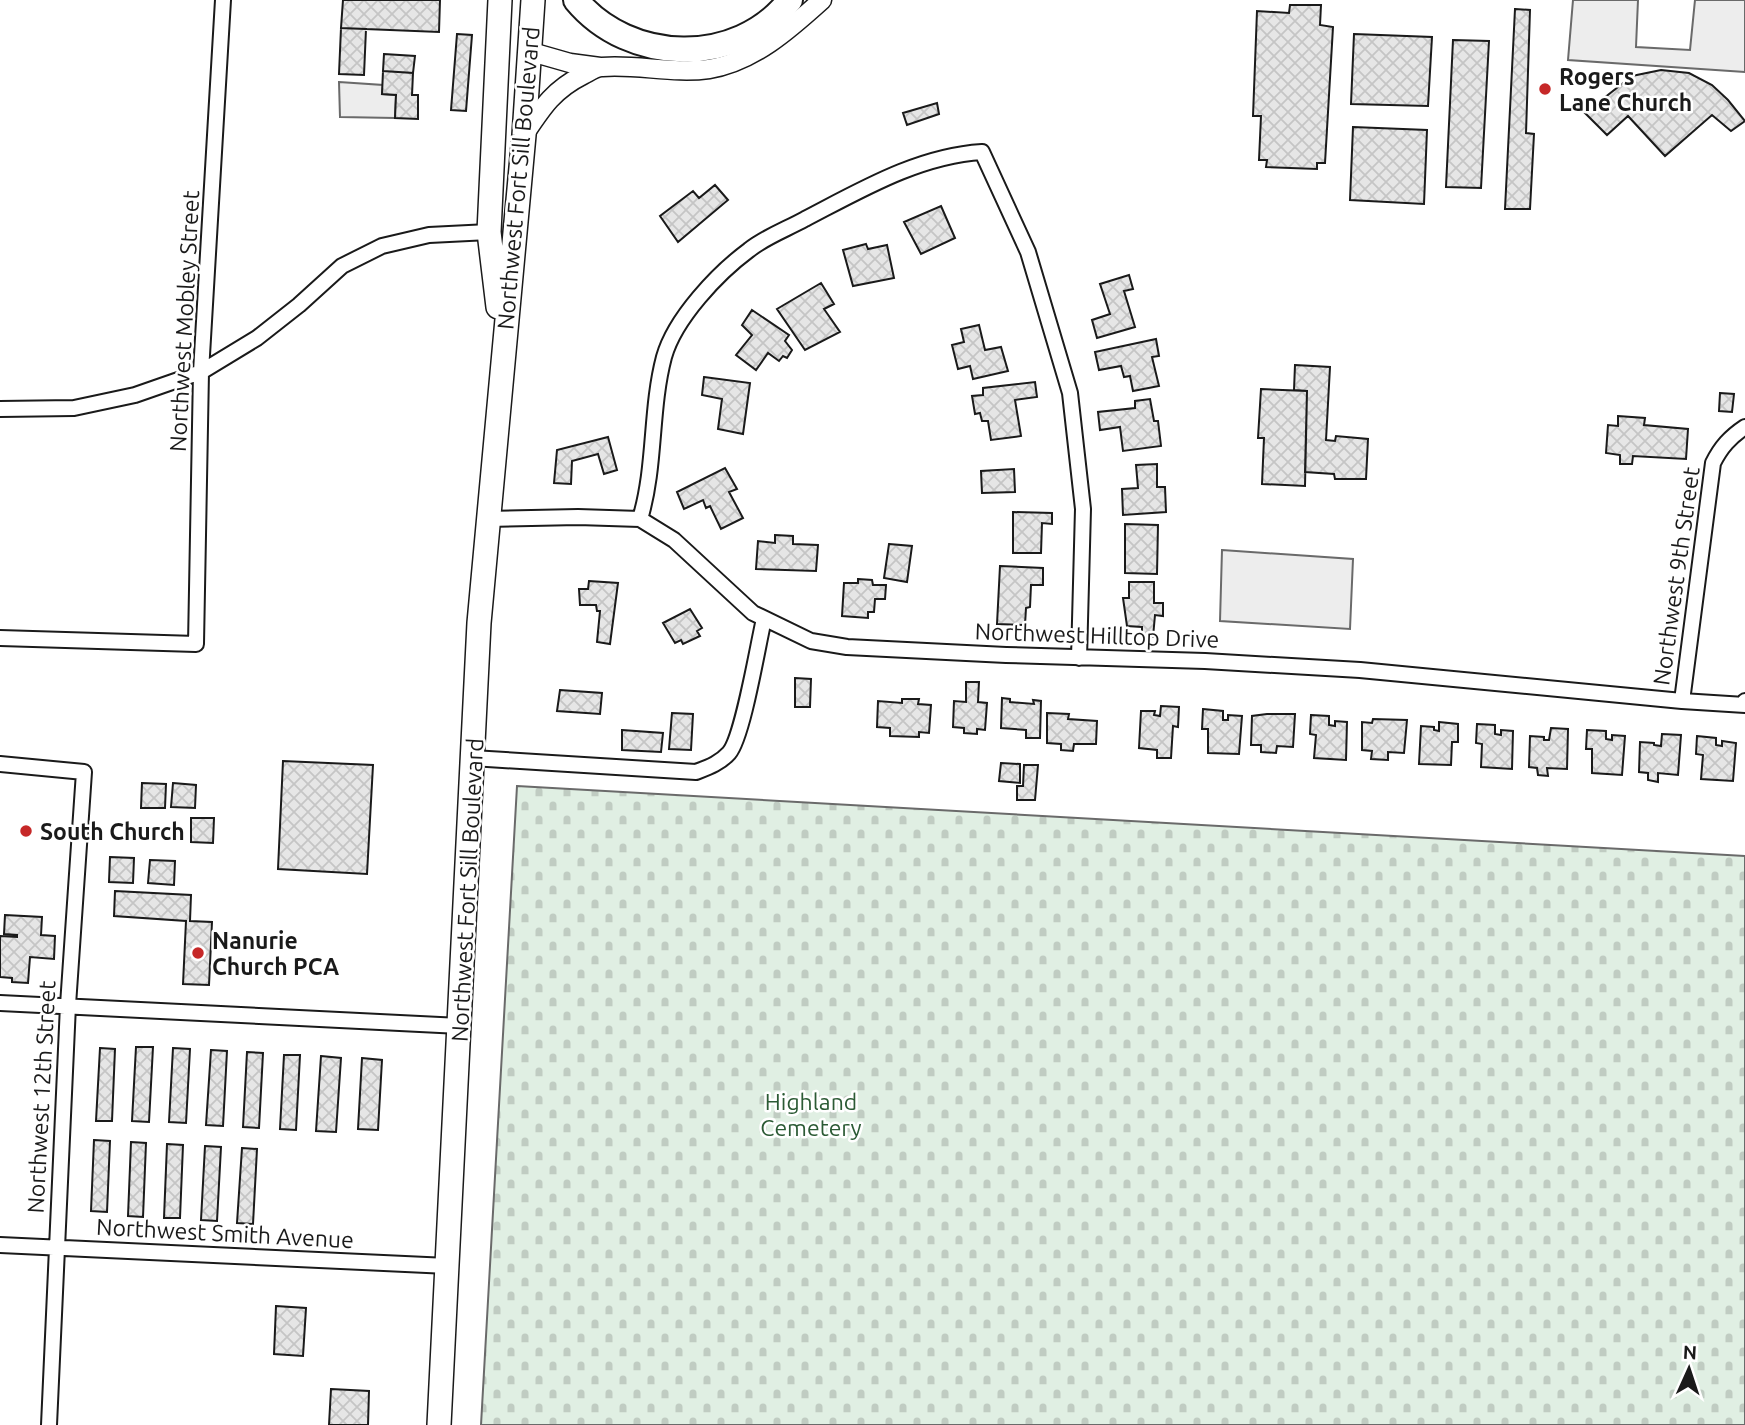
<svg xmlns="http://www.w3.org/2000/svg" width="1745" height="1425" font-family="Ubuntu,sans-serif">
	<defs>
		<pattern id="cemetery-stones" width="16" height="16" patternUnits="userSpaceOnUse" patternTransform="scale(1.75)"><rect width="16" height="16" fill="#e0efe3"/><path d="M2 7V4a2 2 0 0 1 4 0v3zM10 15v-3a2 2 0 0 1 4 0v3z" fill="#c0ccc2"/></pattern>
		<pattern id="building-cross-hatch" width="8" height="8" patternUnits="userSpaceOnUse" patternTransform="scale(1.75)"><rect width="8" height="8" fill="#e6e6e6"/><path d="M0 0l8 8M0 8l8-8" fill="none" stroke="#c5c5c5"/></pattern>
	</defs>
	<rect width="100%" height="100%" fill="#fff"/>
	<path fill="url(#cemetery-stones)" stroke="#6a6a6a" stroke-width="2" d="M517,786L1745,856V1425H481Z"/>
	<path fill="#ededed" stroke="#6a6a6a" stroke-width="2" d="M1573,0H1638L1636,47L1690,50L1695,0H1745V72L1568,60Z
		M339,82L383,85L382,94L396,95L395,118L340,117Z
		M1222,550L1353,559L1350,629L1220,621Z"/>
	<path fill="url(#building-cross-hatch)" stroke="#1a1a1a" stroke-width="2" d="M343,0H440L439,32L341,28Z
		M1290,5H1321L1320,25L1333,27L1325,163H1317V169L1266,167L1267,160H1259L1261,116H1253L1257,11L1289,13Z
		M1515,9L1530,10L1526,133L1534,134L1530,209H1505Z
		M341,28L366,29L364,75L339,74Z
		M457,34L472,35L466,111L451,110Z
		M1354,34L1432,37L1428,106L1351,104Z
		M1453,40L1489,41L1481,188L1446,187Z
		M384,54L415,56L413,73L383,71Z
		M1661,70L1689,73L1712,85L1728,100L1745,121L1731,131L1712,115L1665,156L1628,116L1607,135L1585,113L1632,76Z
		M383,71L413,73L412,95H418V119L395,118L396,95L382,94Z
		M937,103L939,114L907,125L903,113Z
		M1353,127L1427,130L1424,204L1350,200Z
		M715,185L728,200L678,242L660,216L693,191L699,198Z
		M941,206L955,238L921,254L904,222Z
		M866,244L868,249L887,245L894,278L853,286L843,250Z
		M1129,275L1133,289L1124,291L1135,327L1097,338L1092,320L1110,314L1100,284Z
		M821,283L834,304L824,309L840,332L805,350L777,309Z
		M752,310L789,335L785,341L792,350L787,358L783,356L779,361L768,353L756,370L736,355L752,335L742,325Z
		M979,325L985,350L1001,347L1008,371L973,379L970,366L958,369L952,345L964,342L961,329Z
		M1156,339L1159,356L1152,357L1159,386L1133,391L1130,376L1124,377L1121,366L1099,370L1095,352Z
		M1295,365L1330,367L1326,440L1335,441L1336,436L1368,439L1366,479H1335L1334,474L1305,472L1307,391L1294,390Z
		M704,377L750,383L743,434L718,429L722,399L702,395Z
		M1035,382L1037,397L1015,400L1021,436L991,440L988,421H982L980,413L975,414L972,396L983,395V388Z
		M1261,389L1307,391L1305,486L1262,484L1264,438H1258Z
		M1720,393L1734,394L1732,412L1719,411Z
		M1150,399L1154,421H1158L1161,446L1123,451L1120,427L1100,430L1098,412L1135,408V401Z
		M1618,416L1645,418L1644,425L1688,429L1686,459L1633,456L1632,464H1620V455L1606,453L1608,425L1618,426Z
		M608,437L617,470L604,474L598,454L572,461L571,484L554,483L557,450Z
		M1157,464V487H1165L1166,512L1123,515L1122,489L1138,488L1136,465Z
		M725,468L737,489L729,492L743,518L721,529L710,506L706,508L703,500L684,509L677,492Z
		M1014,469L1015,492L982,493L981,471Z
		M1013,512L1052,513V524L1042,523L1041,553H1013Z
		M1125,524L1158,525L1157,574L1125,573Z
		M775,535L793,536V544L818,545L816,571L756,569L758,541L775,543Z
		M889,544L912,546L907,582L884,578Z
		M1000,566L1043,568V585H1031L1030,607L1026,608L1025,625L997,624Z
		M858,579L872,580L873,585H886L885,599H875L874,612H868V618L842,616L844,583H858Z
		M589,581L618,583L610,644L597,642L600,611H597L596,605H580L579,589H588Z
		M1129,582H1154V603H1163V616L1155,615L1153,637H1142V627L1127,626L1123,598H1129Z
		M690,609L702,628L697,631L700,636L683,644L681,640L675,643L663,623Z
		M795,678L811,679L810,707H795Z
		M966,682H979L978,702L987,703L985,730L977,729V734L964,733V728L953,727L954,701L966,702Z
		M560,690L602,693L600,714L557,711Z
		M1002,698L1010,699V702L1034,704L1033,700L1041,701L1040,738H1026V730L1001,728Z
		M902,699H919L918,704L931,705L929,733L919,732V737L890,736V728L877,727L878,701L902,703Z
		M1161,706L1179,707L1178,727L1173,726L1171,758H1157V750L1139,748L1141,711H1155L1154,715L1160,716Z
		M1203,709L1223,711V720H1228V715L1242,716L1239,754L1208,753V729H1202Z
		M672,713L693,714L691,750L669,749Z
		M1047,713L1069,714L1068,719L1097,721L1096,744H1074L1073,751L1061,750V744L1047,743Z
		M1267,714H1295L1293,747L1277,746L1276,753L1261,752V745H1251L1252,716Z
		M1311,715L1329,716V725L1335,726V721L1347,722L1346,760L1314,758L1316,735L1310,734Z
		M1373,719L1407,720L1404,753L1388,752V760L1371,759L1372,751L1362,750V722L1372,723Z
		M1439,722L1458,724V742H1452L1451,765L1419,764L1421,726L1434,727V730L1439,731Z
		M1477,724L1495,725V734L1501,735V730L1513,731L1512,769L1481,767L1482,744L1476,743Z
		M1551,728L1568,729L1567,769L1547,768L1548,776L1538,775L1537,768L1529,767L1530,736L1544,737V740H1549Z
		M622,730L663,733L661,752L622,750Z
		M1587,730L1606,731V739L1612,740V735L1625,736L1622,775L1592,773V749H1586Z
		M1662,734L1681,735L1678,775L1658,773V782L1648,780V773L1639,772L1640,742L1654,743V745L1661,746Z
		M1697,736L1716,738V745L1722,746V741L1736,743L1733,781L1701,779L1703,755L1696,754Z
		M283,761L373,765L367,874L278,869Z
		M1001,763L1020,764V783L999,781Z
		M1024,765H1038L1035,800H1017V786H1023Z
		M142,783L166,784L165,808H141Z
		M173,783L196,785L195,808L171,807Z
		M191,818H214L213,843L191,842Z
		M110,857L134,858L133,883L109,882Z
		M150,860L175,861L174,885L148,883Z
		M115,891L191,895L190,921L212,922L209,985L183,984L186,921L114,916Z
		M5,915L42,917L41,935L55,936L54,959L30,957L28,983L12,982V978L0,977V936L17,937V935L4,934Z
		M136,1047H153L149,1122L132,1121Z
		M100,1048L115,1049L112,1121H96Z
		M173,1048L190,1049L186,1123L169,1122Z
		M211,1050L227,1051L223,1126L206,1125Z
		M247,1052L263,1053L259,1128L243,1127Z
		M284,1055H300L296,1130L280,1129Z
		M321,1056L341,1058L336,1132L316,1131Z
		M362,1058L382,1060L378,1130L358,1129Z
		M94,1140L110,1141L107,1212L91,1211Z
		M131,1142L146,1143L143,1217L128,1216Z
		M167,1144L183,1145L180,1218H164Z
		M205,1146L221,1147L217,1221L201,1220Z
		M242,1148L257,1149L253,1224L237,1223Z
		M276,1306L306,1308L303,1356L274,1354Z
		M331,1389L369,1391L368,1425H329Z"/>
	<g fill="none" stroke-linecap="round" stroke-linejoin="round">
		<defs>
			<path id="minor" d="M0,409L74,408L135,395L201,372L257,338L299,305L342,266L382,246L429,235L489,232
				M487,519L578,517L640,519L674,540L753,613L811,641L847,647L1006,655L1205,661L1360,670L1682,701L1745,705V701
				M640,519C656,466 650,410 664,357C675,318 718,273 749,250C765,237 787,229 805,219C861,190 918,156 982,152L1028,252L1070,393L1083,509L1079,658
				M0,638L196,644L201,372L223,0
				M1682,701L1713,463C1721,447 1730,437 1745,427
				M472,758L696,772C709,767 720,763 729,753C743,737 758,644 764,619
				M0,764L84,772L68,1005L49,1425
				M0,1003L460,1026
				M0,1245L448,1266"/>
			<path id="tertiary" d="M528,51L570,63L600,67
				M524,135C542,108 553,90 583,75C589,72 596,67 602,67C637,64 673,74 709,69C753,62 790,29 822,0"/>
			<path id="primary" d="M498,307L489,232L500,0
				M439,1425L479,623L524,135L533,0"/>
			<path id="trunk" d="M576,0C629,64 737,68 790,0"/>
		</defs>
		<use href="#minor" stroke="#1a1a1a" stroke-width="18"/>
		<use href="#tertiary" stroke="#1a1a1a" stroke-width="21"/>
		<use href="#primary" stroke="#1a1a1a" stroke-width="26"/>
		<use href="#trunk" stroke="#1a1a1a" stroke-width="28"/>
		<use href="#minor" stroke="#fff" stroke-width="14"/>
		<use href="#tertiary" stroke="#fff" stroke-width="18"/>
		<use href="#primary" stroke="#fff" stroke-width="23"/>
		<use href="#trunk" stroke="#fff" stroke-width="24"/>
	</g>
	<g fill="#c62828" stroke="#fff" stroke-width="2.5">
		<circle cx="1545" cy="89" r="7"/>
		<circle cx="26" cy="831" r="7"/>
		<circle cx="198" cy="953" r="7"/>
	</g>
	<g text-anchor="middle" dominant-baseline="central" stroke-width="5" stroke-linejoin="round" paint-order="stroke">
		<g font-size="23" font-weight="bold" fill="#1a1a1a" stroke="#fff" text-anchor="start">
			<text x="1559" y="76">Rogers<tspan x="1559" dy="26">Lane Church</tspan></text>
			<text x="40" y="831">South Church</text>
			<text x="212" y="940">Nanurie<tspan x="212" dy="26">Church PCA</tspan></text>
		</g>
		<g font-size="23" fill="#1a1a1a" stroke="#fff">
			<text transform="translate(518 178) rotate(-85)">Northwest Fort Sill Boulevard</text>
			<text transform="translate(184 321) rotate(-87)">Northwest Mobley Street</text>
			<text transform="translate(1676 576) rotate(-82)">Northwest 9th Street</text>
			<text transform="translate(1097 635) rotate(2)">Northwest Hilltop Drive</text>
			<text transform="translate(467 890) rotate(-87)">Northwest Fort Sill Boulevard</text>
			<text transform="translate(41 1097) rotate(-87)">Northwest 12th Street</text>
			<text transform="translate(225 1233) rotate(3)">Northwest Smith Avenue</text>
		</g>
		<g font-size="23" fill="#2b5a34" stroke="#fff">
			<text x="811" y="1101">Highland<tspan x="811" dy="26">Cemetery</tspan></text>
		</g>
	</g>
	<g transform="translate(1689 1369) rotate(3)" stroke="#ffffff" stroke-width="5" paint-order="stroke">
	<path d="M0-5L12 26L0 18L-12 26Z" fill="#1a1a1a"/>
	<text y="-10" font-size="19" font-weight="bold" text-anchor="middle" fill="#1a1a1a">N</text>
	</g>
</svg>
